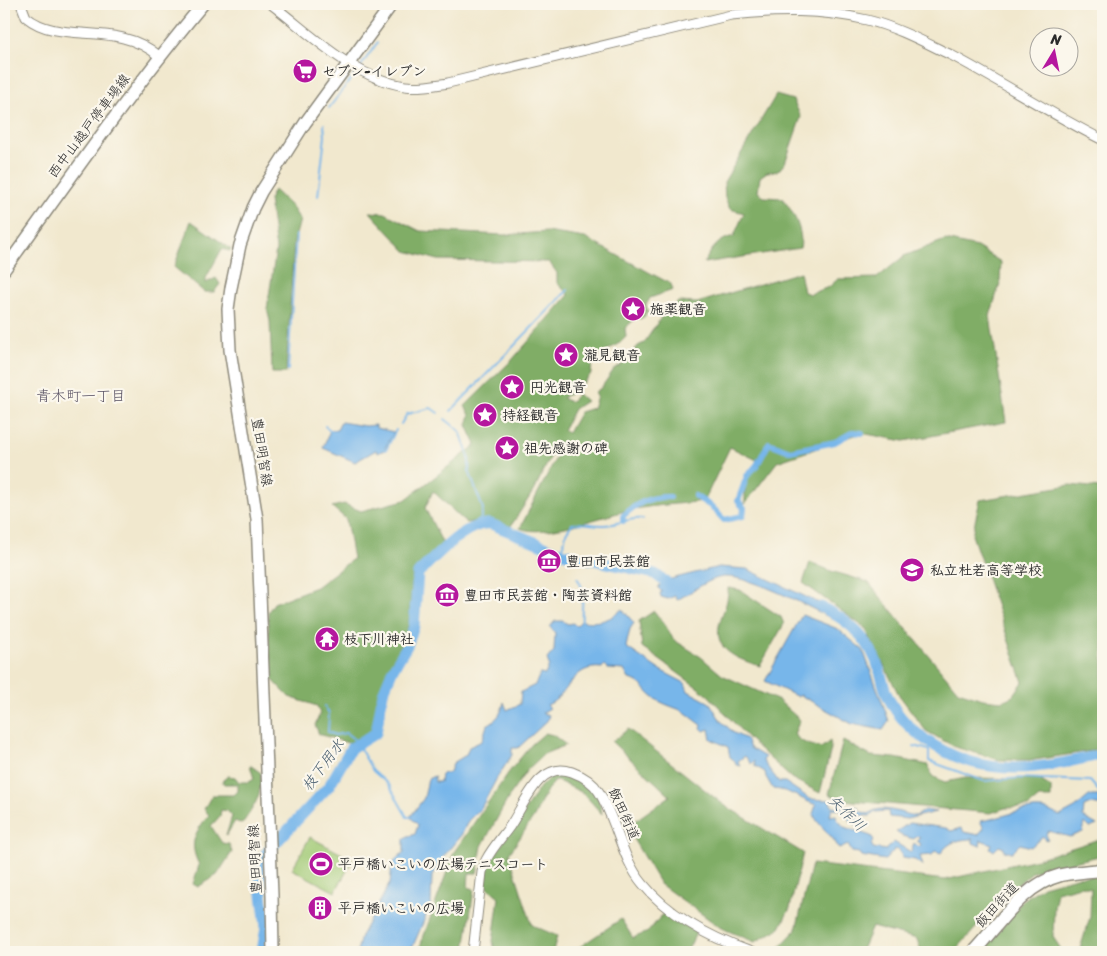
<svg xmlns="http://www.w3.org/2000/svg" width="1107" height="956" font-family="Sriracha,'Klee One',sans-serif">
	<rect width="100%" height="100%" fill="#fbf7ec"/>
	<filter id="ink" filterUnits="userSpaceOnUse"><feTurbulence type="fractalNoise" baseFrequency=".02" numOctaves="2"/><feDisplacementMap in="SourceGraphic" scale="10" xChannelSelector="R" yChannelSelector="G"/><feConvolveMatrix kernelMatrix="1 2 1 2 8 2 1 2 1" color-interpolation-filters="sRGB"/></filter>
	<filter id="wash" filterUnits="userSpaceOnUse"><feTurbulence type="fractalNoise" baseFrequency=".0096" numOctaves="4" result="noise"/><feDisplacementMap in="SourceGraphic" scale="20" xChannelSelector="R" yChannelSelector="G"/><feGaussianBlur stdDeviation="1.12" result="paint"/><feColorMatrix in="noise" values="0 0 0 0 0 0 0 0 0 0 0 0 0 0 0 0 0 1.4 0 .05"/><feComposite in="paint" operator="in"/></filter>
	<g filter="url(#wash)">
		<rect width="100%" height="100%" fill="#f1e8ce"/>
		<path fill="#a0c975" stroke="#667a50" d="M310,837L353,860L335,892L292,869Z"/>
		<path fill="#80ad66" stroke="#566c48" d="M776,95L793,100L801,117L785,163L778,171L767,172L760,177L758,192L764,197L782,198C793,211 804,231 800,248L704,263C712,249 717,240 734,236L744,213L730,209L725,198L724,182Z
			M274,190L292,207L300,220L294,242L286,373H272L270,321L267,309L276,249L269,200Z
			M370,212L385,213L420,231L505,235L547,232L585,238L671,284L673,290L650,298L646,305L648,312L642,319L636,318L625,328L626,337C611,353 591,351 591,374L576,390L562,398L570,402L578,394L586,401L574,409L563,430L568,433L580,412L593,408L597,396L595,392L601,388L615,368L620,366L638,346L644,343L662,316L678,302L697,303L800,272L804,292L810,294L829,287L838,279L877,278L904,256L945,240L977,247L1001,262L1000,283L990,316L1006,422L904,441L861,433L777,462L745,504V483L757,460L730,447L704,501C681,504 657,505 634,509C608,514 543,539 520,528L563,444L558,442L534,490L509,529L486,520L466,523L433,491L425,508L443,544L413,575L409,623L403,645L388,670L381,688L374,732L368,737L348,743L319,734L315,725L320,714L317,706L289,697L270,677L268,612L274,603L316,587L353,559L346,519L332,507L344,504L361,511L405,500L476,445L467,425L470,415L465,406L512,360L569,295L557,283V273L549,262L438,260L406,251Z
			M191,221L231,249L230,251L222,249L206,278V283L216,278L220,284L214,292H204L174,267Z
			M1070,485L1100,488L1103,491V746L1091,751L1034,760H1000L955,747L926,731L899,695L865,628L803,583L810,562L831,571L868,582L958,691L983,699L1002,701L1013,696L1023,682L972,535L980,500Z
			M728,588L740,590L781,617L784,624L760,666C741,660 714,652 719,626C722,611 728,607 728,588Z
			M654,611L665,625L674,640L701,657L722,675L779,701L800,720L794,734C802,744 809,744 821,748L830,741L831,749L820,793L791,778L748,738L708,695L642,647L639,621Z
			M628,729L724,805L803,853L790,908L780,928L755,942L721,928L660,884L626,827L670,796L612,742Z
			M545,733L553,735L566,745L544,754L527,770L510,795L482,846L477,873H469L468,887L474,889L465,950L457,952H418L454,852L509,772L531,745Z
			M843,741L871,756L895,758L928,765L932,776L945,782L966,778L1038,779L1051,787V798H1039L1028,807L1005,808L991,813L842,800L829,794Z
			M250,765L261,773C262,796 255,805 242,824L235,821L226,836L232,816L227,811L221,810L220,816L211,826L222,843L229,844L232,852L217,875L198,887L193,884L199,865C188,843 195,832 209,815L204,809L212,795H234L238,791V784H224L222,781L228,776L235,777L239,782H249L254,779Z
			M567,774C589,784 598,788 602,814L583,793L556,780L547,790L534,817L509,854L532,925L557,936L553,952H495L493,941L499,897L486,886L488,865L540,787L552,775Z
			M1103,838V855L1032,872L1004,897L954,952H944L941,948L921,952L917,939L872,927L861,952H789L778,949L796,930L812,864L945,880L1037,859Z
			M1103,875V952H1079L1090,917L1091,888L1081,886L1057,892L1054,908L1053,937L1063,952H979L1000,930L1022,901L1043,886L1076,877Z
			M665,911L697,931L687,952H572L621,919L633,938L648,932Z"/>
		<path fill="#77b6ea" stroke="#51708a" d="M341,422L365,426L376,425V428L394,432L384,450L378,453L376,450L355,462L323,448L330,430H337Z
			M719,567L747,569L836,611L833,619C808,607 742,570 718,578C704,582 690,593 677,600L675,596L668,599L661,597L660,593L662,592L658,588L663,581Z
			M622,609L634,623L630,629L626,647L658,669L685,683L688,691L710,703L721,721L734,733L746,739L750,748L765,757L763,761L779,782H785L810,799L829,800L832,806C841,808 850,806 859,807V811L869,814C880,803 902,814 916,816L925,810L936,812L907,819L889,817L888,811L875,812L870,816L854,815L852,817L861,820V824L856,825L849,820L847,811L832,808L830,816L836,815L837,819L844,827L871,836L874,840L871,843L873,848L886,850L894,842L911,852L914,843L919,847L921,844L917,841L920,837L917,836L914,839L902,836L896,832L909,823L946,828L951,831L961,828L964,832L978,835L984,828L980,821C999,819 1024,807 1042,809C1047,809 1055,814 1060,816L1075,808L1089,796H1103V806L1091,804L1084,807L1083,817L1097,825L1090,828L1085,823L1083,832L1070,837L1048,831L1046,834L1048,839L1046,840L1043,836L1031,847L1020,844L1012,852L1004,851V848L999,846L994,851L990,848L992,844L981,840L980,846L973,843V839C961,839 949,841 941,853L935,851L932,855L920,856L923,866L915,860L903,858L899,851L895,849L885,860L861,856L859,853L852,852L848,845L839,849C833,835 820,828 813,814L816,805C800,799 790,790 773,789L766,777L765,772L755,766L754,761L751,764L745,756L738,761L740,766L736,765L735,761L730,757L728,747L711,739L709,729L704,731L701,728L702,725C694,720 687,712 678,709C670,706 661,703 654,698C645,692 642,681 629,679L624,670L608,669L604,665L602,668C571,664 570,696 547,705L550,708L542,713L549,715L547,721L518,748H512V755L497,778L481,808L468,821L462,834L443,857L440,866L432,876L431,904L413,946L409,949L411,952H357L361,936L390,883L392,863L404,852V839L415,834L418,825L410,817L424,798L428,779L434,776L435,782H440L441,774L450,772L453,763L466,755L469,747L482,741L487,725C498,719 501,714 504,702L507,710L520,704L521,692L535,685L540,674L545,675L549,665L547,659L554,651L555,633L550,627L555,621H562L568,624L573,623L576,626L581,621C599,623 609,621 622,609Z
			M802,615L838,629L863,650L889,721L883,730L852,724L800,695L798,697L765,681Z"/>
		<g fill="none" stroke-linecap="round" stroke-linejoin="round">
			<path stroke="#77b6ea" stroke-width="2" d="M361,66L377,43
				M329,108L357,71
				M318,196L325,136L324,124
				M288,370L296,235
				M451,411L568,290
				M445,419L460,431L469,457V471L483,509L479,524
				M401,424L407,414L431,408L438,413
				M325,426L332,433
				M383,449L386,450L396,430
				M562,553L566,533L572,524C584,521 592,526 604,525C618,525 629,517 643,519
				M577,578C587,590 580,609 582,624
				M324,706L329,713L328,732L335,735L346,733L355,740L373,771L389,785L407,817H412
				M914,746L929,750V761L984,781L1020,778L1090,781L1103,796"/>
			<path stroke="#77b6ea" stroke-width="6" d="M695,496L712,507L724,520L743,516L744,508L738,501L747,476L757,465L769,443L790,451L835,442L853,432L862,433
				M623,521V516C636,503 651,496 670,497"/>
			<path stroke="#77b6ea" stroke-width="11" d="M821,607C850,621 871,640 880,672C883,681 884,689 888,697C898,718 915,734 935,746C989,779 1044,769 1103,754
				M262,952L266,926L258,862L329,786L351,748L376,733L383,693L393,669L407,646L414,626L418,573C435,558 467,520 491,524L562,553L655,574L671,586"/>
		</g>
	</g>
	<g filter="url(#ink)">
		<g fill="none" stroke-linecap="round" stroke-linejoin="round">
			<defs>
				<path id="minor" d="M21,4L26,17C61,46 116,19 159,56
					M271,4C311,34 353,78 405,86C419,88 434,85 448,83L731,15C777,10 821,9 867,20C896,27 924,42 951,55C1002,82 1051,114 1103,140
					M473,952L482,872L486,860C493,847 502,837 510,826C525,804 539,760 572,772C583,776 593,782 599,792C617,821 621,858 643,884C670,917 712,938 751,952"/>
				<path id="major" d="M4,270C69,180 132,89 203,4
					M273,952L272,895L257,519L230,350L228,309L231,288L240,245L253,208L261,192L305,123L392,4"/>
				<path id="highway" d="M973,952C1000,924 1022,885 1061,875C1075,872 1090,871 1103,870"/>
			</defs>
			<use href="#minor" stroke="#8e8a7c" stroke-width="11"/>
			<use href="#major" stroke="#8e8a7c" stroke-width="14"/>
			<use href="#highway" stroke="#8e8a7c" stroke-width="15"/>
			<use href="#minor" stroke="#fff" stroke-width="9"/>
			<use href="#major" stroke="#fff" stroke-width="11"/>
			<use href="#highway" stroke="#fff" stroke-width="12"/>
		</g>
	</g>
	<defs>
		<symbol id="supermarket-disc" viewBox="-11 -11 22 22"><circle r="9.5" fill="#b5179e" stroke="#fbf7ec"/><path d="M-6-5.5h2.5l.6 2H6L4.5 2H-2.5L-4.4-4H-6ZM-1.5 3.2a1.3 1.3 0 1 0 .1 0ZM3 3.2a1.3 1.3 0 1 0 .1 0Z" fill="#fff"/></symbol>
		<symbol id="sight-disc" viewBox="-11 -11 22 22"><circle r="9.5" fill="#b5179e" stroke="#fbf7ec"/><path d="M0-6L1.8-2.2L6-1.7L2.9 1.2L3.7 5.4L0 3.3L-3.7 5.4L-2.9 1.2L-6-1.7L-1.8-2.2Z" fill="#fff"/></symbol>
		<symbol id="museum-disc" viewBox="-11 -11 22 22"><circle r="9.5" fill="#b5179e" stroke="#fbf7ec"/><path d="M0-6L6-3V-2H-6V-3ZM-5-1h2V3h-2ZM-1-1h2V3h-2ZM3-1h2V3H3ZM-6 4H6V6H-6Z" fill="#fff"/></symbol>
		<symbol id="school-disc" viewBox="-11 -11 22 22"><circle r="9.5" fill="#b5179e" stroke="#fbf7ec"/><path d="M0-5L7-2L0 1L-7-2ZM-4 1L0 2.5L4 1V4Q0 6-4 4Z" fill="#fff"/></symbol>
		<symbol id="temple-disc" viewBox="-11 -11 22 22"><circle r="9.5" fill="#b5179e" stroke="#fbf7ec"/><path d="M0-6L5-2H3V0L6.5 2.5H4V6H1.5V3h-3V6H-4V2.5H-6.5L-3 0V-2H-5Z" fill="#fff"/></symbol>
		<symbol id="stadium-disc" viewBox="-11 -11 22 22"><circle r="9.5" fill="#b5179e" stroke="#fbf7ec"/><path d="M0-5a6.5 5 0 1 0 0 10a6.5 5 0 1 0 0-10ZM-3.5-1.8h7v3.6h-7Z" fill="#fff"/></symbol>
		<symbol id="building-disc" viewBox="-11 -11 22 22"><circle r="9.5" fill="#b5179e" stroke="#fbf7ec"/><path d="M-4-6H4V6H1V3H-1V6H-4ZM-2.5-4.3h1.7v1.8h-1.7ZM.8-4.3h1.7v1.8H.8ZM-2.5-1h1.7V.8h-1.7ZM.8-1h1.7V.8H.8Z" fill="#fff"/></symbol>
	</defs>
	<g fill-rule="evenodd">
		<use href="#supermarket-disc" x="291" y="57" width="28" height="28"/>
		<use href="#sight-disc" x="619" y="295" width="28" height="28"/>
		<use href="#sight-disc" x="552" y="341" width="28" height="28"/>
		<use href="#sight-disc" x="498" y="373" width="28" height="28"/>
		<use href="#sight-disc" x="471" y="401" width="28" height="28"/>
		<use href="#sight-disc" x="493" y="434" width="28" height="28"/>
		<use href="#museum-disc" x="535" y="547" width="28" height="28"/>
		<use href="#school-disc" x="898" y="556" width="28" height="28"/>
		<use href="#museum-disc" x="433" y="581" width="28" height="28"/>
		<use href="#temple-disc" x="313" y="625" width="28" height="28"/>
		<use href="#stadium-disc" x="307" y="850" width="28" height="28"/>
		<use href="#building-disc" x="306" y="894" width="28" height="28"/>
	</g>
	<g text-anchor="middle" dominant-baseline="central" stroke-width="4.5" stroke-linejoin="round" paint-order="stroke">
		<g font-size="14" font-weight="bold" fill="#2b2b2b" stroke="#fbf7ec" text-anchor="start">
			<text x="322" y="71">セブン-イレブン</text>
			<text x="650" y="309">施薬観音</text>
			<text x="584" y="355">瀧見観音</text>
			<text x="530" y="387">円光観音</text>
			<text x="502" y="415">持経観音</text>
			<text x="524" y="448">祖先感謝の碑</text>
			<text x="566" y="561">豊田市民芸館</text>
			<text x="930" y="570">私立杜若高等学校</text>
			<text x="464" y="595">豊田市民芸館・陶芸資料館</text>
			<text x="344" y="639">枝下川神社</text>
			<text x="338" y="864">平戸橋いこいの広場テニスコート</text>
			<text x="338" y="908">平戸橋いこいの広場</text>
		</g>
		<g font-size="14" fill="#2b2b2b" stroke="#fbf7ec">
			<text transform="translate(89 126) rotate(-53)">西中山越戸停車場線</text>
			<text transform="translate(262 452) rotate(81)">豊田明智線</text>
			<text transform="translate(624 814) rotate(66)">飯田街道</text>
			<text transform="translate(255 859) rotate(-93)">豊田明智線</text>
			<text transform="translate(997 905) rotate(-47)">飯田街道</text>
		</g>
		<g font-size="15" fill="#5a5365" stroke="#fbf7ec">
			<text x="81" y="396">青木町一丁目</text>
		</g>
		<g font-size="15" font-style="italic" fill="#465c6e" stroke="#fbf7ec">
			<text transform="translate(323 765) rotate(-53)">枝下用水</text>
			<text transform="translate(847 813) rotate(44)">矢作川</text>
		</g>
	</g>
	<rect width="1107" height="956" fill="none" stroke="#fbf7ec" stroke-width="20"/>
	<g transform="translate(1054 52) rotate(10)"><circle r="24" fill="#fbf7ec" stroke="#a8a59f"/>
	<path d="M0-4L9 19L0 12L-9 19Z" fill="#b5179e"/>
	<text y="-8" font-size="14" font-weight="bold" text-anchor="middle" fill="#2b2b2b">N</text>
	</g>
</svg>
